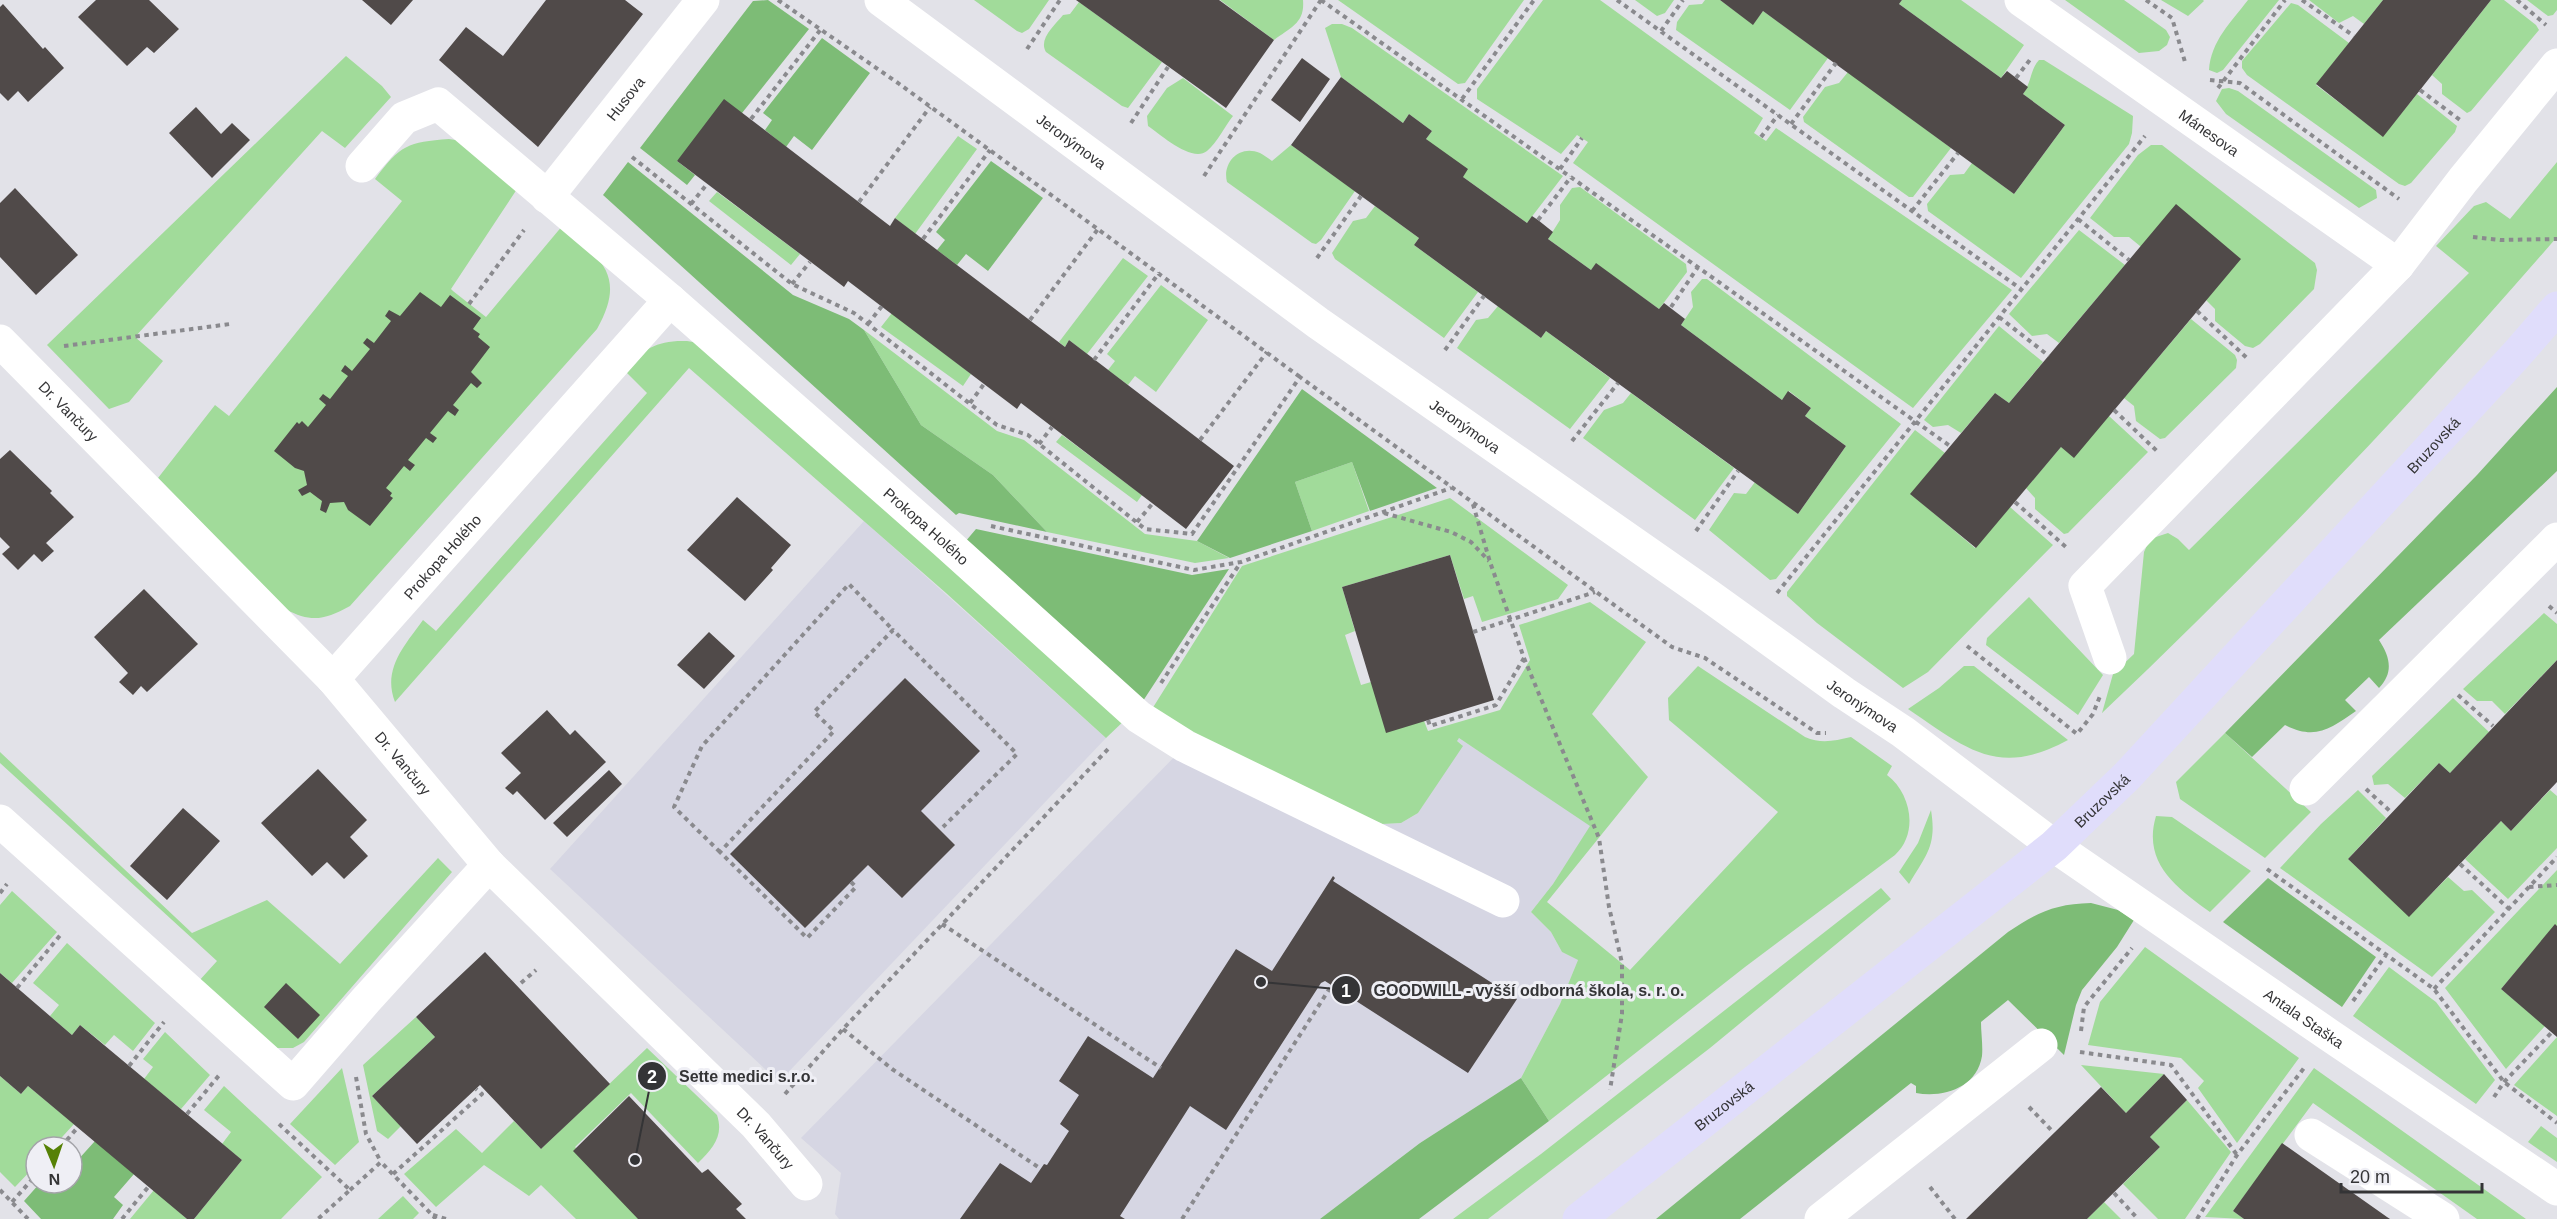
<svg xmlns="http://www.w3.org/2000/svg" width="2557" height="1219" font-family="Helvetica,sans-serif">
	<rect width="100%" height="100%" fill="#e2e2e8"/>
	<path fill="#d6d6e3" d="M864,521L1106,738L779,1082L550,869Z
		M1459,738L1591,826L1553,884L1531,912L1551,932L1562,952L1578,960L1560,1004L1521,1078L1420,1143L1320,1219H839L835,1214L841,1173L801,1138L1185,746L1383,824L1401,823L1418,813L1462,745L1456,740Z"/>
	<path fill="#a1db9a" d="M974,0H1049L1029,29L1022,33L1017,31Z
		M1220,0H1303C1305,23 1291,27 1274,40Z
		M1338,0H1524L1465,83L1458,84Z
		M1543,0H1600L1763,118L1754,133L1766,141L1776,128L2012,290L1913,408L1573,163L1588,142L1577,135L1561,154L1477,99V89Z
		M1635,0H1674L1665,13L1657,16Z
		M1705,0H1720L1753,24L1763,11L1828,58L1790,110L1676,30L1677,22L1689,5L1702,4Z
		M1902,0H1961L2024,45L2001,78L1899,4Z
		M2065,0H2124L2166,30L2170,37L2167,45L2159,51L2139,53Z
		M2161,0H2203L2204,1L2188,16Z
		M2248,0H2279L2223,70L2217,73L2209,70C2211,41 2231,22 2248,0Z
		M2309,0H2383L2364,24L2353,16L2339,23Z
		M2491,0H2504L2536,25L2539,30L2471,111L2467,113L2442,94V84L2432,75Z
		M2527,0H2557V10L2553,15L2548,16Z
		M1079,2L1162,62L1128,108L1122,106L1046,52C1038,39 1055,25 1063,15L1070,14Z
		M2291,3L2298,5L2349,43L2316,85L2383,136L2417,94L2457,126L2455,132L2411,183L2405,186L2399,184L2247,75L2242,68V61Z
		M1332,24H1342L1352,28L1563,176L1527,223L1463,177L1426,139L1432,131L1409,114L1403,123L1341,77L1325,28Z
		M346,56L382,86L391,97L345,148L322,131L135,337L163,361L129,402L109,409L47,345Z
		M2039,60H2044L2133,116L2132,133L2129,144L2021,278L1928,211L1927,204L1950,175L1964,174L1972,163L2014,194L2065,125L2023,94C2032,81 2030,70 2039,60Z
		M1848,72L1951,148L1913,197H1909L1804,122L1803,117L1825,87L1839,83Z
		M1183,78L1233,116C1225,126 1217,143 1207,151C1192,163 1161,135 1148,126L1147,116L1167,88Z
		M2229,88L2238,91L2376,190L2377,198L2359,208L2226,114L2216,101L2222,89Z
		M958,136L977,149L915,234L895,218Z
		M449,139L462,141L519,186L451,289L453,291L486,317L563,225C601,260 627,275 597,329L350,606C324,620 312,623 285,609L158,478L215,405L229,416L402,201L375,179C400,145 408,142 449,139Z
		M1291,145L1355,191L1321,240L1316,244L1312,243L1227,182C1222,163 1239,144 1260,153C1264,155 1268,158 1272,161Z
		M2151,145H2162L2315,263L2317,270L2314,289L2260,344L2253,348L2245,346L2215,321V309L2206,300L2129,237H2114L2090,218L2138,155Z
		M2557,162V237C2414,403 2261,562 2102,713L2113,674L2134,654L2144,552L2150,539L2168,533L2178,539L2189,550L2469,273L2436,246L2474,206L2486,202L2510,219Z
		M1580,187L1686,264L1687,272L1659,309L1596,264L1591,270L1548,239L1560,220V205L1572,188Z
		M717,192L800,254L791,265L709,201Z
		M1375,206L1419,238L1414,245L1478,292L1444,338L1335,259L1332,253L1353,221L1366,218Z
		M2079,230L2125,265L2059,343L2047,334L2032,336L2009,314Z
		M1123,258L1148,276L1087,354L1069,340L1065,347L1059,342Z
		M1702,279H1707L1901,424L1776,579L1770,580L1709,530L1734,493L1746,494L1755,482L1798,514L1846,446L1805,416L1811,408L1789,391L1782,400L1681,325L1693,307L1691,292Z
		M1161,285L1208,320L1156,392L1135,376L1128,385L1108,370L1115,361L1107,354Z
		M1498,306L1541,338L1546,331L1610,378L1570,429L1457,348L1476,320L1488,318Z
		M892,313L971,374L963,386L881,327Z
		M2191,319L2235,355L2237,360L2236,368L2165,438L2160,439L2136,421L2134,406L2124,398Z
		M1999,326L2043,362L2009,403L1995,393L1961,433L1948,425L1933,427L1924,420Z
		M864,330L997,431L1024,440L1145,534L1197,541L1229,558L1195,563L1047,532L993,475L921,425Z
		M687,341L699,343L1127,718L1106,738L946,593L689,368L395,702C382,669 405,645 423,620L436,631L647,393L622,368C646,349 656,340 687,341Z
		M1631,393L1734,468L1695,520L1583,438L1604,410L1623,403Z
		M2109,416L2148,452L2068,533L2064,534L2035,509V498L2026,488L2061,447Z
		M1915,430L1945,453L1911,494L1975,548L2010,507L2053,545L1928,672L1903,688L1817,623L1787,596V592Z
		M1062,435L1142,495L1137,502L1056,442Z
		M1352,462L1369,511L1312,531L1295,482Z
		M1450,498L1568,585L1558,599L1482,622L1473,596L1464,599L1450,555L1342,587L1355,631L1345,635L1361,685L1371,682L1424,721L1428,731L1500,710L1530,660L1519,625L1590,602L1646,642L1592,714L1648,777L1547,902L1630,970L1778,812L1669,720L1668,698L1698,666L1805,737C1821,744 1834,741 1851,737L1892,766L1887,775C1911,793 1919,833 1895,855L1745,967L1549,1121L1521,1078L1560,1004L1578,960L1562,952L1551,932L1531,912L1553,884L1590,826L1459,738L1457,741L1463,746L1418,813L1401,823L1382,824L1203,744L1152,709L1242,566Z
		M2029,597L2103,675L2078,715L1986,645L1987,638Z
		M2544,613L2557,624V660L2505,714L2492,701H2477L2463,689Z
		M1964,666H1974L2068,740C1998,778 1967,749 1908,709L1939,688Z
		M2453,698L2489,732L2450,773L2439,763L2405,798L2388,784L2374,785L2372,776Z
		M2225,733L2311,812L2265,858L2180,799L2176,782Z
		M0,752L192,933L267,900L340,964L438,858L452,872L304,1042L293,1048H275L198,982L217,961L0,763Z
		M2358,790L2386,818L2348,859L2409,916L2448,877L2464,891L2472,890L2495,912L2432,977L2280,868L2321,824Z
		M2550,790L2557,796V848L2508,899L2465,859L2501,821L2511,831Z
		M1931,810C1937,846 1926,855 1909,884L1899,872L1918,843Z
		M2156,816L2172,817L2251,871L2210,912C2177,888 2142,863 2156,816Z
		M2557,870V926L2555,925L2501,989L2545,1026L2506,1069L2445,988Z
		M1881,888L1891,899L1710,1048L1488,1219H1453L1541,1154Z
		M12,891L57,932L12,983L0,973V905Z
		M67,943L155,1023L133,1051L114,1035L105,1045L80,1025L72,1035L50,1016L59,1005L33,983Z
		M2145,947L2299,1058L2237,1143L2198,1088L2204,1081L2181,1058L2088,1045L2100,1002Z
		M2389,967L2436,1002L2495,1080L2476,1104L2353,1016Z
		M416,1017L435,1037L372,1096L401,1126L388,1139L377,1131L363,1065Z
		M165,1032L210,1075L181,1109L144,1079L153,1067L143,1059Z
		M2557,1037V1116L2514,1085Z
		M647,1048L717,1115C724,1136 713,1148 698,1163L631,1093L575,1147L644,1219H576L541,1185L529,1196L484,1165L436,1207L404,1174L456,1129L482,1153L514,1121L541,1149Z
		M2081,1065L2164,1074L2126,1113Z
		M342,1068L359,1142L335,1165L290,1124Z
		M2314,1068L2526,1219H2477L2313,1103L2233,1211L2244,1219L2205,1217Z
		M0,1076L21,1094L28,1086L74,1124L53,1147H36V1165L15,1187L0,1172Z
		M224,1086L322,1177L281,1219H194L242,1160L222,1144L231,1132L204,1110Z
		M2187,1100L2231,1152L2185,1219H2158L2123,1184L2160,1147L2150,1137Z
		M2541,1126L2557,1138V1162L2528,1142Z
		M154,1190L187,1219H130Z
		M403,1196L419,1213L413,1219H378Z
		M2104,1202L2121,1219H2087Z"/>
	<path fill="#7dbc76" d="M768,0L809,29L742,113L677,161L695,175L687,185L640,148L753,1Z
		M822,38L870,73L812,150L794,136L786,147L765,130L772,120L763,113Z
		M991,161L1043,198L988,271L966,254L957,265L937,250L945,240L936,232Z
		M628,162L793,295L849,319L864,330L921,425L993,475L1047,532L959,513L956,515L603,195Z
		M2557,387V471L2379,640C2390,657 2394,672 2379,688L2369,677L2345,700L2356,711C2331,728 2316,741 2285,725L2252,757L2225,733L2477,475Z
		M1302,389L1437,488L1370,511L1352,462L1295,482L1312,531L1230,558L1197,541Z
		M976,529L1192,575L1229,569L1143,701L965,542Z
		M2268,878L2376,957L2342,1007L2223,922Z
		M2091,903L2118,910L2134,920L2117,947L2082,990L2076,1005L2064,1055L2008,1000L1981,1022C1981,1033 1983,1045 1982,1056C1977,1088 1943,1098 1916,1093V1086L1911,1083L1740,1219H1656L2008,932C2038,912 2055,904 2091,903Z
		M1521,1078L1549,1121L1419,1219H1320L1420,1143Z
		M95,1141L134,1174L114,1197L123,1205L113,1219H41L24,1201L40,1183H72V1159L76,1162Z"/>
	<path fill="#504a49" d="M96,0H149L179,29L154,53L147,47L127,66L78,17Z
		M362,0H413L391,25Z
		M546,0H625L643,14L538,147L439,60L466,27L503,56Z
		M1076,0H1219L1274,40L1226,108Z
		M1720,0H1902L1899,4L2001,78L2007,71L2028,87L2023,94L2065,125L2014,194L1763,11L1753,25Z
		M2383,0H2491L2383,137L2316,84Z
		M3,4L43,49L45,47L64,68L28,102L18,91L8,101L0,93V7Z
		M1302,58L1330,79L1300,122L1271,100Z
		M1341,77L1403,123L1409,114L1432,131L1426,139L1468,169L1463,177L1527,223L1532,216L1538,220L1553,232L1548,239L1591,270L1596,263L1659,309L1664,303L1685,319L1681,325L1782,400L1788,391L1811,408L1805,416L1846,446L1798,514L1546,331L1541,338L1414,245L1419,238L1291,145Z
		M724,99L890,226L895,218L1065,347L1069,340L1234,466L1186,529L1021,403L1017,409L848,281L844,287L677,161Z
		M196,107L221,134L232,123L250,140L212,178L169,133Z
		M15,188L78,255L36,295L0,257V203Z
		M2176,204L2241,259L2074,458L2061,447L1976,548L1910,494L1995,393L2009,403Z
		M420,292L441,307L450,295L481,318L473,329L480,334L478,337L490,347L471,372L482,383L477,388L471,383L453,405L459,410L455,416L448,411L430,433L437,438L433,443L426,438L408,460L415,465L410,471L404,466L386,488L392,493L390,496L393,498L370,526L348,510L344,502L330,503L326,513L320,510L322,501L310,492L302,496L298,490L307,485L304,471L295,468L274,451L297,422L299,424L302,421L308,427L326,405L319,399L323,394L330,399L348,376L341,371L345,365L352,371L370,349L363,343L367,338L374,343L391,321L385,316L389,310L400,316Z
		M10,450L52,491L50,493L74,517L46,543L54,551L42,562L34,554L18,570L2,554L10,547L0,537V459Z
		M737,497L791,545L771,568L773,570L745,601L687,550Z
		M1450,555L1494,700L1386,733L1342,587Z
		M144,589L198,644L147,692L141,686L133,695L119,682L128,673L94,637Z
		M709,632L735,656L704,689L677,665Z
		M2557,660V782L2511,831L2501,821L2409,917L2348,859L2439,763L2450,773Z
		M905,678L980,751L921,811L955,845L902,898L868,865L805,928L730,854Z
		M547,710L570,735L575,730L606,762L545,820L517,791L513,795L505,788L521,773L501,753Z
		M318,769L367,820L350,837L368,856L344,879L327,862L312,876L261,823Z
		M609,770L622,784L567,837L553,823Z
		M183,808L220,841L167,900L130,866Z
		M1333,876L1335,878L1333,881L1517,999L1468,1073L1325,981L1321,983L1226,1130L1190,1106L1120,1216L1125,1219H960L1000,1163L1031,1183L1044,1164L1047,1165L1069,1131L1060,1124L1079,1095L1059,1081L1088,1036L1153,1078L1236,949L1272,971Z
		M2555,924L2557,926V1037L2501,989Z
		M485,952L610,1084L541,1149L480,1085L417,1144L372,1096L435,1037L416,1017Z
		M0,973L72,1035L80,1025L242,1160L194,1219H187L28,1086L21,1094L0,1076Z
		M286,983L320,1015L298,1039L264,1007Z
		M2164,1074L2187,1100L2150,1137L2160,1147L2087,1219H1966L2101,1087L2126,1113Z
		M629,1096L702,1173L708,1169L742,1204L736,1209L746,1219H638L573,1151Z
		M2282,1143L2387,1217L2390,1219H2244L2233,1211Z"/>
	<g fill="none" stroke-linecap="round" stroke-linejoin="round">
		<path stroke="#8a8a8e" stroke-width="4" stroke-dasharray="4.5 4.5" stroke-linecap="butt" d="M778,0L898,83L1300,377
			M1321,0L1950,446
			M1617,0L2021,289
			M2146,0L2172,18L2185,62
			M2302,0L2354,36
			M2517,0L2546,25
			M1661,31L1683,0
			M1027,49L1060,0
			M2016,78L2032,57
			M2210,80L2240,83L2399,199
			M2218,88L2285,0
			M2420,90L2460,120
			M1462,99L1534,0
			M751,119L821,29
			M1131,123L1168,67
			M1791,124L1836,63
			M1761,137L1778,115
			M632,157L792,284L854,313L997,425L1028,435L1145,529L1192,534L1300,377L1672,647L1705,658L1817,733H1826
			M1560,169L1582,138
			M1204,176L1321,0
			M859,202L930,107
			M691,204L707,184
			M1912,211L1958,153
			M2078,219L2129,260
			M1538,220L1571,177
			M2473,237L2500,240L2557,239
			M923,239L990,150
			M1317,258L1361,196
			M792,284L810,262
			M469,304L524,230
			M1671,307L1698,267
			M2197,311L2249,360
			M1999,317L2049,356
			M1030,320L1098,229
			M868,324L882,306
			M64,346L230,324
			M1445,350L1484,296
			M1094,360L1159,273
			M970,403L984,384
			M2114,410L2159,453
			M1200,440L1267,352
			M1572,441L1618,383
			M1039,444L1052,427
			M2015,502L2066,547
			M1384,513L1451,532L1471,542L1489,561
			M1137,522L1153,503
			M991,526L1194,570L1241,562L1451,488
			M1696,531L1738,471
			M1777,593L2145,136
			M2549,606L2557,613
			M1473,632L1595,592
			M1967,646L2077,734L2093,714L2100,696
			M1524,658L1599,838L1609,907L1622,963V1014L1610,1090
			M1161,683L1241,562
			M2458,695L2493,726
			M1428,720L1430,726L1496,705L1524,658L1490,562L1472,501
			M2366,789L2392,813
			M720,852L674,807L702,746L849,584L893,630
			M2460,864L2509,909
			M2267,869L2434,989L2504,1082L2557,1123
			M851,882L856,887L807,938L720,852L834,731L814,712L893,630L1017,754L943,827
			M2529,887L2557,885
			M0,893L7,884
			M942,924L1161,1068
			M521,983L536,970
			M17,988L62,933
			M2434,989L2557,857
			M2353,1001L2386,955
			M843,1029L892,1069L1041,1169
			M2081,1031L2084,1007L2132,948
			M2080,1052L2171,1065L2237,1155
			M129,1066L164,1022
			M356,1077L366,1134L381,1162
			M785,1094L843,1029L1110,747
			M2494,1097L2504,1082L2552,1032
			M2029,1107L2054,1133
			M187,1114L221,1073
			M279,1124L350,1190L318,1219
			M61,1147L78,1127
			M393,1174L482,1094L476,1089
			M1930,1187L1955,1219
			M0,1190L28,1219
			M350,1190L381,1162L436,1219
			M2114,1193L2138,1219
			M12,1202L36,1175
			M433,1215L446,1219
			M122,1219L149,1186
			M1182,1219L1330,988
			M2197,1219L2237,1155L2304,1068"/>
		<g stroke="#fff" stroke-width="33">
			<path id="s1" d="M881,0L1318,323L1708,595L1844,693L1903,732L2054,846L2329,1035L2557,1189"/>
			<path id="s2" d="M2021,0L2398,265"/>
			<path id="s3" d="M362,166L404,118L438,104L670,300L944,541L1139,717L1185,746L1503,901"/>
			<path id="s4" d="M547,197L703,0"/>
			<path id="s5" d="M0,341L333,679L489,865L756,1125L806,1184"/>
			<path d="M2110,658L2085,586L2398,265L2463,180L2557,65"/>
			<path id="s6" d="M333,679L670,300"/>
			<path d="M2306,789L2557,539"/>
			<path d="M0,821L293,1084L366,1000L489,865"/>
			<path d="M2311,1135L2443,1219"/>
			<path d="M1821,1219L2041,1045"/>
		</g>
		<path stroke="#e0ddfb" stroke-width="33" id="s7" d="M1579,1219L2054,846L2127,776L2517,354L2557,308"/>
	</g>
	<g text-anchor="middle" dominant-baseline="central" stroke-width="6" stroke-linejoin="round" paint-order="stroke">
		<g font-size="15" fill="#343436" stroke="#efeff5">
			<text stroke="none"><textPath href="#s4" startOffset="126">Husova</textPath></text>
			<text stroke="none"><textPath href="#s2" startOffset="230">Mánesova</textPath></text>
			<text stroke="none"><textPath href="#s1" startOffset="237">Jeronýmova</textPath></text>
			<text stroke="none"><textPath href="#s5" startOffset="98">Dr. Vančury</textPath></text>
			<text stroke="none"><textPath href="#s1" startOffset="723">Jeronýmova</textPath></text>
			<text stroke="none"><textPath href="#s7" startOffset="1156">Bruzovská</textPath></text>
			<text stroke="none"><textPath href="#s3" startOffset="746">Prokopa Holého</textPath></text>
			<text stroke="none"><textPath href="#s6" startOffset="164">Prokopa Holého</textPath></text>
			<text stroke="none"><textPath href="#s1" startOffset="1209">Jeronýmova</textPath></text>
			<text stroke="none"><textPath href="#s5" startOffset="584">Dr. Vančury</textPath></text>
			<text stroke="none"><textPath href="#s7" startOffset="670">Bruzovská</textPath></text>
			<text stroke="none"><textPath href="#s1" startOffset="1750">Antala Staška</textPath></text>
			<text stroke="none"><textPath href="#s7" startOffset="184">Bruzovská</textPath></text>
			<text stroke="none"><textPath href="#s5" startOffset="1106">Dr. Vančury</textPath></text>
		</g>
	</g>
	<path fill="none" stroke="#343436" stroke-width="2" d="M1261 982L1346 990M635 1160L652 1076"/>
	<g fill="#343436" stroke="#efeff5" stroke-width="2">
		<circle cx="1261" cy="982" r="6"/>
		<circle cx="635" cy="1160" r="6"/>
		<circle cx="1346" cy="990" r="15"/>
		<circle cx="652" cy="1076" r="15"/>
	</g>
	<g font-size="18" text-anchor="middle" font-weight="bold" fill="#fff">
		<text x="1346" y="997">1</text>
		<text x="652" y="1083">2</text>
	</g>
	<g font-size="16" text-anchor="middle" font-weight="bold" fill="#343436" stroke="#efeff5" stroke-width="6" stroke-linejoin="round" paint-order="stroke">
		<text x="1529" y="996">GOODWILL - vyšší odborná škola, s. r. o.</text>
		<text x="747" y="1082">Sette medici s.r.o.</text>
	</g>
	<g transform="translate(54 1165) rotate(178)"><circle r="28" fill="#efeff5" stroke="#a4a4a9" stroke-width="1.5"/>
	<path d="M0-4.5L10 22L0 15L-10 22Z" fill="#568106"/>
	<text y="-9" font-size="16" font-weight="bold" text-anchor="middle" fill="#343436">N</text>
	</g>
	<path d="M2341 1183v9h141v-9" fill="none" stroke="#343436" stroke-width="3"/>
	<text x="2350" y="1183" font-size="18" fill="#343436" stroke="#efeff5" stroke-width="4.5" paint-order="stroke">20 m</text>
</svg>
